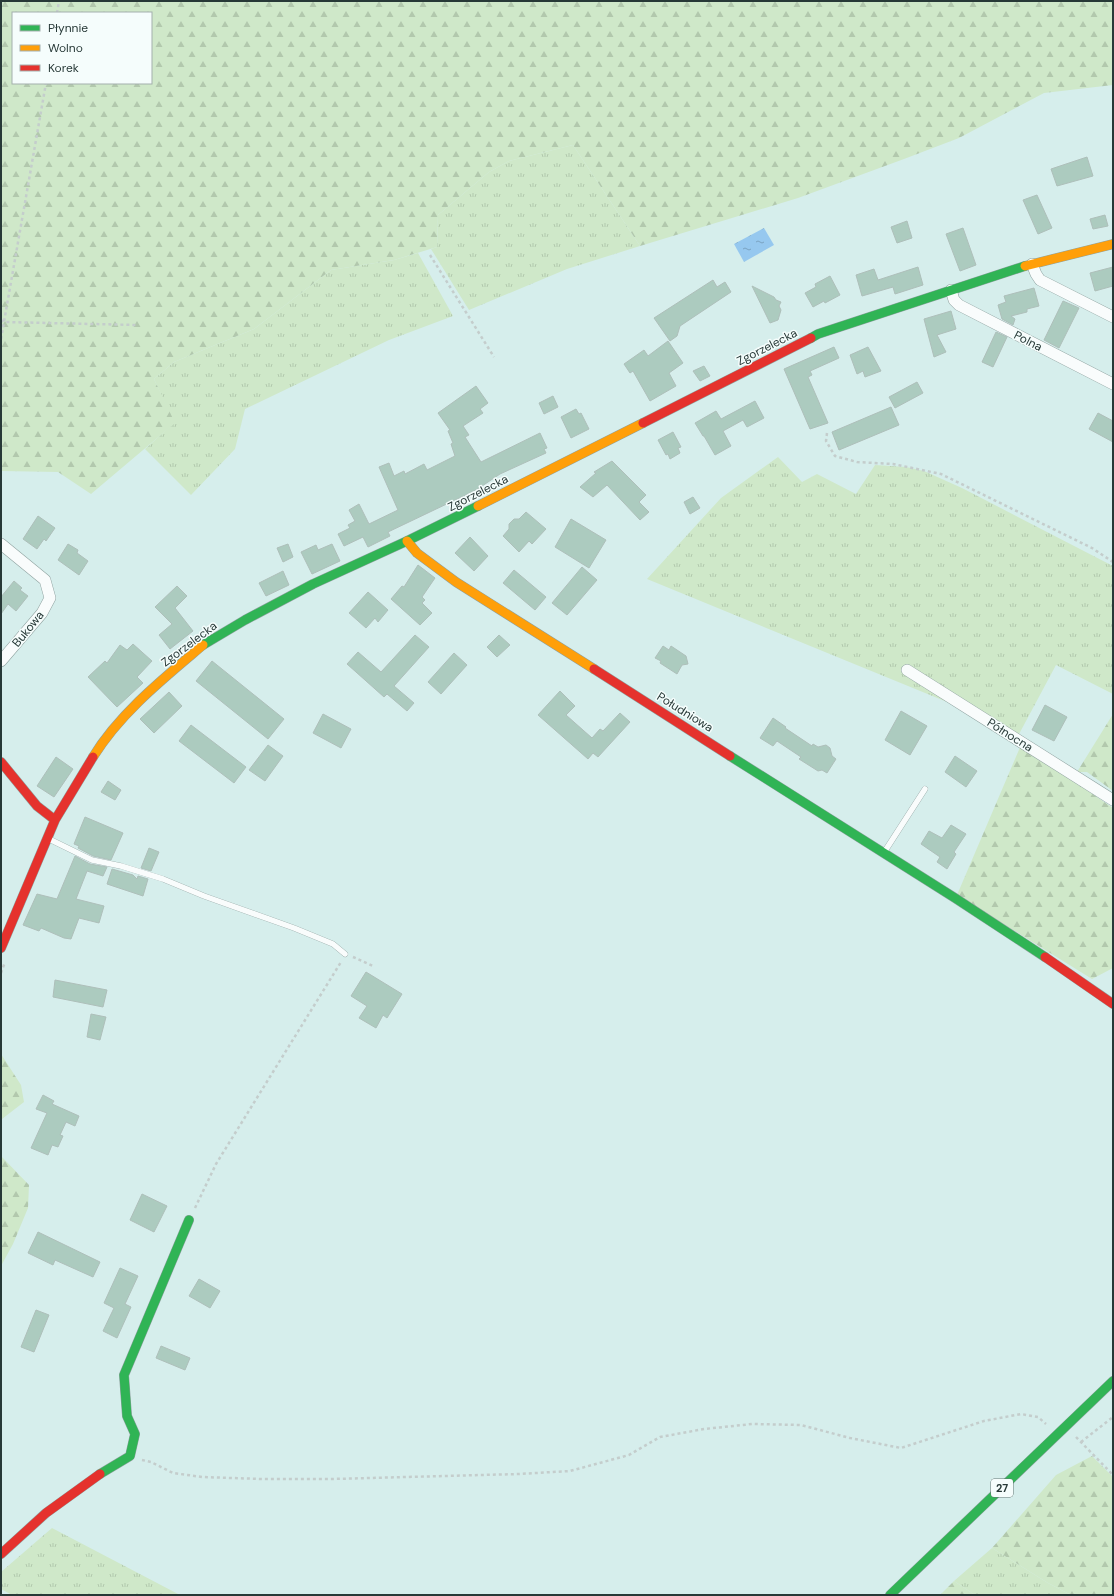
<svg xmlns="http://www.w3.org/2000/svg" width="1114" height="1596" font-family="'DM Sans',sans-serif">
	<defs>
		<pattern id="grass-tufts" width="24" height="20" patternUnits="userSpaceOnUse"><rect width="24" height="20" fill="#cfe8c9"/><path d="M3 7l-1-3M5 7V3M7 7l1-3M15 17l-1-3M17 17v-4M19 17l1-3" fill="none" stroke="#b2c8ad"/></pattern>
		<pattern id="forest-firs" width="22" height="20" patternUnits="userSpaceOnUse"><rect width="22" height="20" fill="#cfe8c9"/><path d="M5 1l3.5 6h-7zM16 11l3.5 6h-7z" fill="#b2c8ad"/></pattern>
		<pattern id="water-ripples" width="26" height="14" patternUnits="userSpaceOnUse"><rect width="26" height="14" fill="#96c8ef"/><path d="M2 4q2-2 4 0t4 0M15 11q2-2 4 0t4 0" fill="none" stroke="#7aa3c2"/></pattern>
	</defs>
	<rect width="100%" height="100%" fill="#d6eeec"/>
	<path fill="url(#grass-tufts)" d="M573,145L640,246L567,269L469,310L431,249L437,247L438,215L489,172L509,161Z
		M418,253L453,316L389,340L245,409L235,449L191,495L145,449L174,423L154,379L174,362L254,329L331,270L394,260Z
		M778,457L802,482L817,474L856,494L875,465L906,467L924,471L962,488L1111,565L1113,566V694L1056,665L1018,736L998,721L952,704L647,579L721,498Z
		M52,1528L180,1595H12L1,1589V1572Z
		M992,1548L1048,1583L1071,1595H975L954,1581Z"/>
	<path fill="url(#forest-firs)" fill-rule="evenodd" d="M1,1H1113V85L1044,93L959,138L904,159L798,198L640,246L573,145L509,161L489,172L438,215L437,247L394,260L331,270L254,329L174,362L154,379L175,423L91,494L58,472L1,471ZM13,13H151V83H13Z
		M1113,714V791L1087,772H1077Z
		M1021,745L1113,808V968L1092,979L957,895Z
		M1,1054L21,1085L24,1102L2,1119L1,1129Z
		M1,1156L29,1185L28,1208L13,1244L1,1266Z
		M1092,1456L1113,1477V1595H1071L1048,1583L992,1548L1056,1475Z
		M954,1581L975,1595H940Z"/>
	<path fill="url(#water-ripples)" d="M764,228L774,245L744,262L734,244Z"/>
	<path fill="#accbbf" stroke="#aebfba" d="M1087,157L1093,176L1057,186L1051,169Z
		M1037,195L1052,228L1038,234L1023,200Z
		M1105,215L1108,226L1093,229L1090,219Z
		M907,221L912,238L897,243L891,227Z
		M963,228L976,265L960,271L946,234Z
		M918,267L923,285L895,294L893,287L862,296L856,275L874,269L878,280Z
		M1113,267V286L1095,291L1090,273Z
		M830,276L840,295L825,303L824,301L813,307L805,293L816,287L815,284Z
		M713,280L717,287L725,282L731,292L680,326L677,336L670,341L654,318Z
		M752,286L774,297L776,300L781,302L779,306L781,310L778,320L770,323Z
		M1034,288L1039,306L1027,309V312L1011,316L1015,319L1013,325L1002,319L998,305L1006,302L1004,296Z
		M1063,301L1079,308L1059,348L1044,340Z
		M951,311L956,329L937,335L946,352L934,357L924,319Z
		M996,332L1007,337L993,367L982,362Z
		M668,341L683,363L669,373L676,386L650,401L633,371L630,373L624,364L644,350L648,356Z
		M834,347L839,358L810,371L812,375L808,377L828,423L810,429L784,369Z
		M868,347L881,371L865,377L863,371L857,374L850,355Z
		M704,366L710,376L700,381L693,371Z
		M917,382L923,393L895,408L889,397Z
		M476,386L488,403L480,409L483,413L463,426L469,435L465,437L481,462L540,433L547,448L544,449L546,453L500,474L476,490L388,532L390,536L368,547L363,537L344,546L338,534L350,528L348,525L355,521L349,510L359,504L369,524L398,510L379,467L389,463L394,476L404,471L405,474L424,464L427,470L455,456L451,444L453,443L448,431L450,430L438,413Z
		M553,396L558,407L544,414L539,403Z
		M755,401L764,418L747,427L743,420L723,431L731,446L715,455L704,436H703L695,423L716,411L721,419Z
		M891,407L899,425L839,450L832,432Z
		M576,409L579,414L581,413L589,429L571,438L561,417Z
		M1098,413L1113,421V442L1089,429Z
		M673,432L681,447L678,448L680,453L670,459L668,454L666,455L658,440Z
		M612,461L646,495L639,502L649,512L640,520L607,485L593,497L580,487L596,473L594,472Z
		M693,497L700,508L690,514L684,502Z
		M526,512L546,529L532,544L529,541L519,552L503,536L509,529V524L514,519H519Z
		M38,516L55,528L46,541L44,539L37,549L23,539Z
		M571,519L606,540L589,568L555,547Z
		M470,537L488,556L474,571L455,553Z
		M68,544L78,550L77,553L88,561L79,575L58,560Z
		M288,544L293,557L283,562L277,548Z
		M332,544L340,561L312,574L301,552L316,545L318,550Z
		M418,565L435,578L422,597L425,600L422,603L432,613L420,625L391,599L402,586L404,587Z
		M582,567L597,580L567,615L552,603Z
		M514,570L546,597L535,610L503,583Z
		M283,571L289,585L266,596L259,583Z
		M14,581L22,588L20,590L28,596L16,611L8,604L1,614V597Z
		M177,586L187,596L175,608L193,631L170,649L159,635L172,624L155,607Z
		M368,592L388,610L378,622L375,618L366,628L349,613Z
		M415,635L429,647L394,686L414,703L407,711L387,694L384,697L347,664L358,652L381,672Z
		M499,635L510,645L497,657L487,647Z
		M133,644L152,661L137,677L143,683L117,707L88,677L105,661L107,663L120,645L127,650Z
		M663,646L669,650L671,646L686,656L688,664L682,665L677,674L660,663L661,661L655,658Z
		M454,653L467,665L441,694L428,682Z
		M212,661L284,719L268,739L196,681Z
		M560,691L575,706L566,715L592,738L600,729L603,731L620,713L630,722L598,757L593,753L588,759L538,715Z
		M169,692L182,706L154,733L140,719Z
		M1045,705L1067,717L1054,741L1032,730Z
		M901,711L927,726L910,755L885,740Z
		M323,714L351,729L341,748L313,733Z
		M773,718L786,727L785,728L812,746L813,744L818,747L826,745L830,748L832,756L836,759L827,773L822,770L818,771L799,759L801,757L777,741L773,746L760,738Z
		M191,725L246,767L234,783L179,741Z
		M268,745L283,756L265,781L249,770Z
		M955,756L977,771L966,787L945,772Z
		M56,757L73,769L54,797L37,786Z
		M108,781L121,790L115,800L101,792Z
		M85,817L123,833L111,860L93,856L78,848L79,846L74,844Z
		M951,825L966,834L954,852L956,854L947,869L937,862L940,857L921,844L929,831L942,838Z
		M149,848L159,852L151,871L141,868Z
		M75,856L90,864L107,867L103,876L87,871L76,899L104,906L99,923L79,918L71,939L64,938L41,928L39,931L23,925L37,894L57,899Z
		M112,869L133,875L137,879L138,876L148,879L143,896L107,884Z
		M366,972L402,994L387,1018L383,1015L376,1028L359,1018L367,1006L351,996Z
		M55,980L107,990L103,1007L53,997Z
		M91,1014L106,1017L100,1040L87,1037Z
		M43,1095L54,1101L52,1104L79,1116L75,1126L66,1122L60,1135L63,1136L58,1147L52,1145L48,1155L31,1148L47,1113L36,1109Z
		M142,1194L167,1206L154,1232L130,1220Z
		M38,1232L100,1262L93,1277L55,1260L53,1265L28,1253Z
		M120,1268L138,1276L125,1304L131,1307L117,1338L103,1331L114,1308L104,1303Z
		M199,1279L220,1291L210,1308L189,1296Z
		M36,1310L49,1315L34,1352L21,1347Z
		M161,1346L190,1358L185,1370L156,1358Z"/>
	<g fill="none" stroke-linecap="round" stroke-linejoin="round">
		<defs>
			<path id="lane" d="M49,839L92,860L121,866L163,879L204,896L294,928L333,944L345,954
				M885,851L925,789"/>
			<path id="street" d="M1032,264L1036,274L1040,280L1113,317
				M951,290L954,300L959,305L1113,384
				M1,544L45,580L50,598L42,613L1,661
				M907,670L1113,800"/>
			<path id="fast" d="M811,338L818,334L1025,266
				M203,645L245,620L313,584L407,541L478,506
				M730,756L955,898L1045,957
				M100,1474L130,1456L135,1434L127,1416L124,1375L189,1220
				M890,1595L1113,1381"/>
			<path id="slow" d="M1025,266L1113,244
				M478,506L643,423
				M407,541L417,553L456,582L594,669
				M93,757C120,713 164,678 203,645"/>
			<path id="jam" d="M643,423L811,338
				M594,669L730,756
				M1,762L37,806L55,820
				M1,948L55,820L93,757
				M1045,957L1113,1004
				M1,1554L46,1513L100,1474"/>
		</defs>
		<use href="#lane" stroke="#8ea19f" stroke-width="6"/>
		<use href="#street" stroke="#8ea19f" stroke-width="12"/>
		<use href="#fast" stroke="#8ea19f" stroke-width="10"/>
		<use href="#slow" stroke="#8ea19f" stroke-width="10"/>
		<use href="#jam" stroke="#8ea19f" stroke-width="10"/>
		<path stroke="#c4cdcc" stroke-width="2.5" stroke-dasharray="3 3" stroke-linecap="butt" d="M57,13L59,1
			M430,255L494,357
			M1,320L4,322L137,325
			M1,339L46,83
			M827,433L826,441L835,456L857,462L893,464L941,474L1092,548L1113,562
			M353,957L373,966
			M1,973L5,962
			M195,1208L216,1164L341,962
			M1076,1437L1113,1475
			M1081,1442L1113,1417
			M142,1460L151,1462L173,1473L202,1477L262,1479H332L519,1474L570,1471L629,1455L660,1437L704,1429L752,1424L801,1425L850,1438L901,1448L984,1421L1021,1414L1038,1417L1046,1424"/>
		<use href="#lane" stroke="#f9fcfc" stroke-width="5.5"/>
		<use href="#street" stroke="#f9fcfc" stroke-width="11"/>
		<use href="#fast" stroke="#30b455" stroke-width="9"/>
		<use href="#slow" stroke="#ff9f0a" stroke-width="9"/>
		<use href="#jam" stroke="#e5322d" stroke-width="9"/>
	</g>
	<g text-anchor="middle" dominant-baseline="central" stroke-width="3" stroke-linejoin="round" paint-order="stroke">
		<rect fill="#f5fdfc" stroke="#657472" stroke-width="1" x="991" y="1479" width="22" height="18" rx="3"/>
		<g font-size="11" font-weight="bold" fill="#273937">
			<text x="1002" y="1488">27</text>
		</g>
		<g font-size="12" fill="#273937" stroke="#f5fdfc">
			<text transform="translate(1028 341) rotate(27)">Polna</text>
			<text transform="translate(767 347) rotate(-27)">Zgorzelecka</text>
			<text transform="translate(478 493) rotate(-27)">Zgorzelecka</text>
			<text transform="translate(28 629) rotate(-51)">Bukowa</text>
			<text transform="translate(189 644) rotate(-37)">Zgorzelecka</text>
			<text transform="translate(685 712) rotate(32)">Południowa</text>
			<text transform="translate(1010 735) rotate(32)">Północna</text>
		</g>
	</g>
	<rect width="1114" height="1596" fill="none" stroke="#273937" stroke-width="4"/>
	<rect x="12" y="12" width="140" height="72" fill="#f5fdfc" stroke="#a3afad"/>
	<rect x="20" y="25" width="20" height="6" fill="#30b455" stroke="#a3afad"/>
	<text x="48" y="32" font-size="12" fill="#273937">Płynnie</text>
	<rect x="20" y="45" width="20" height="6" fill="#ff9f0a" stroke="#a3afad"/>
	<text x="48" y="52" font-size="12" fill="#273937">Wolno</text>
	<rect x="20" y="65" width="20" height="6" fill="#e5322d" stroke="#a3afad"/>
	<text x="48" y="72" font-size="12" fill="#273937">Korek</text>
</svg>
